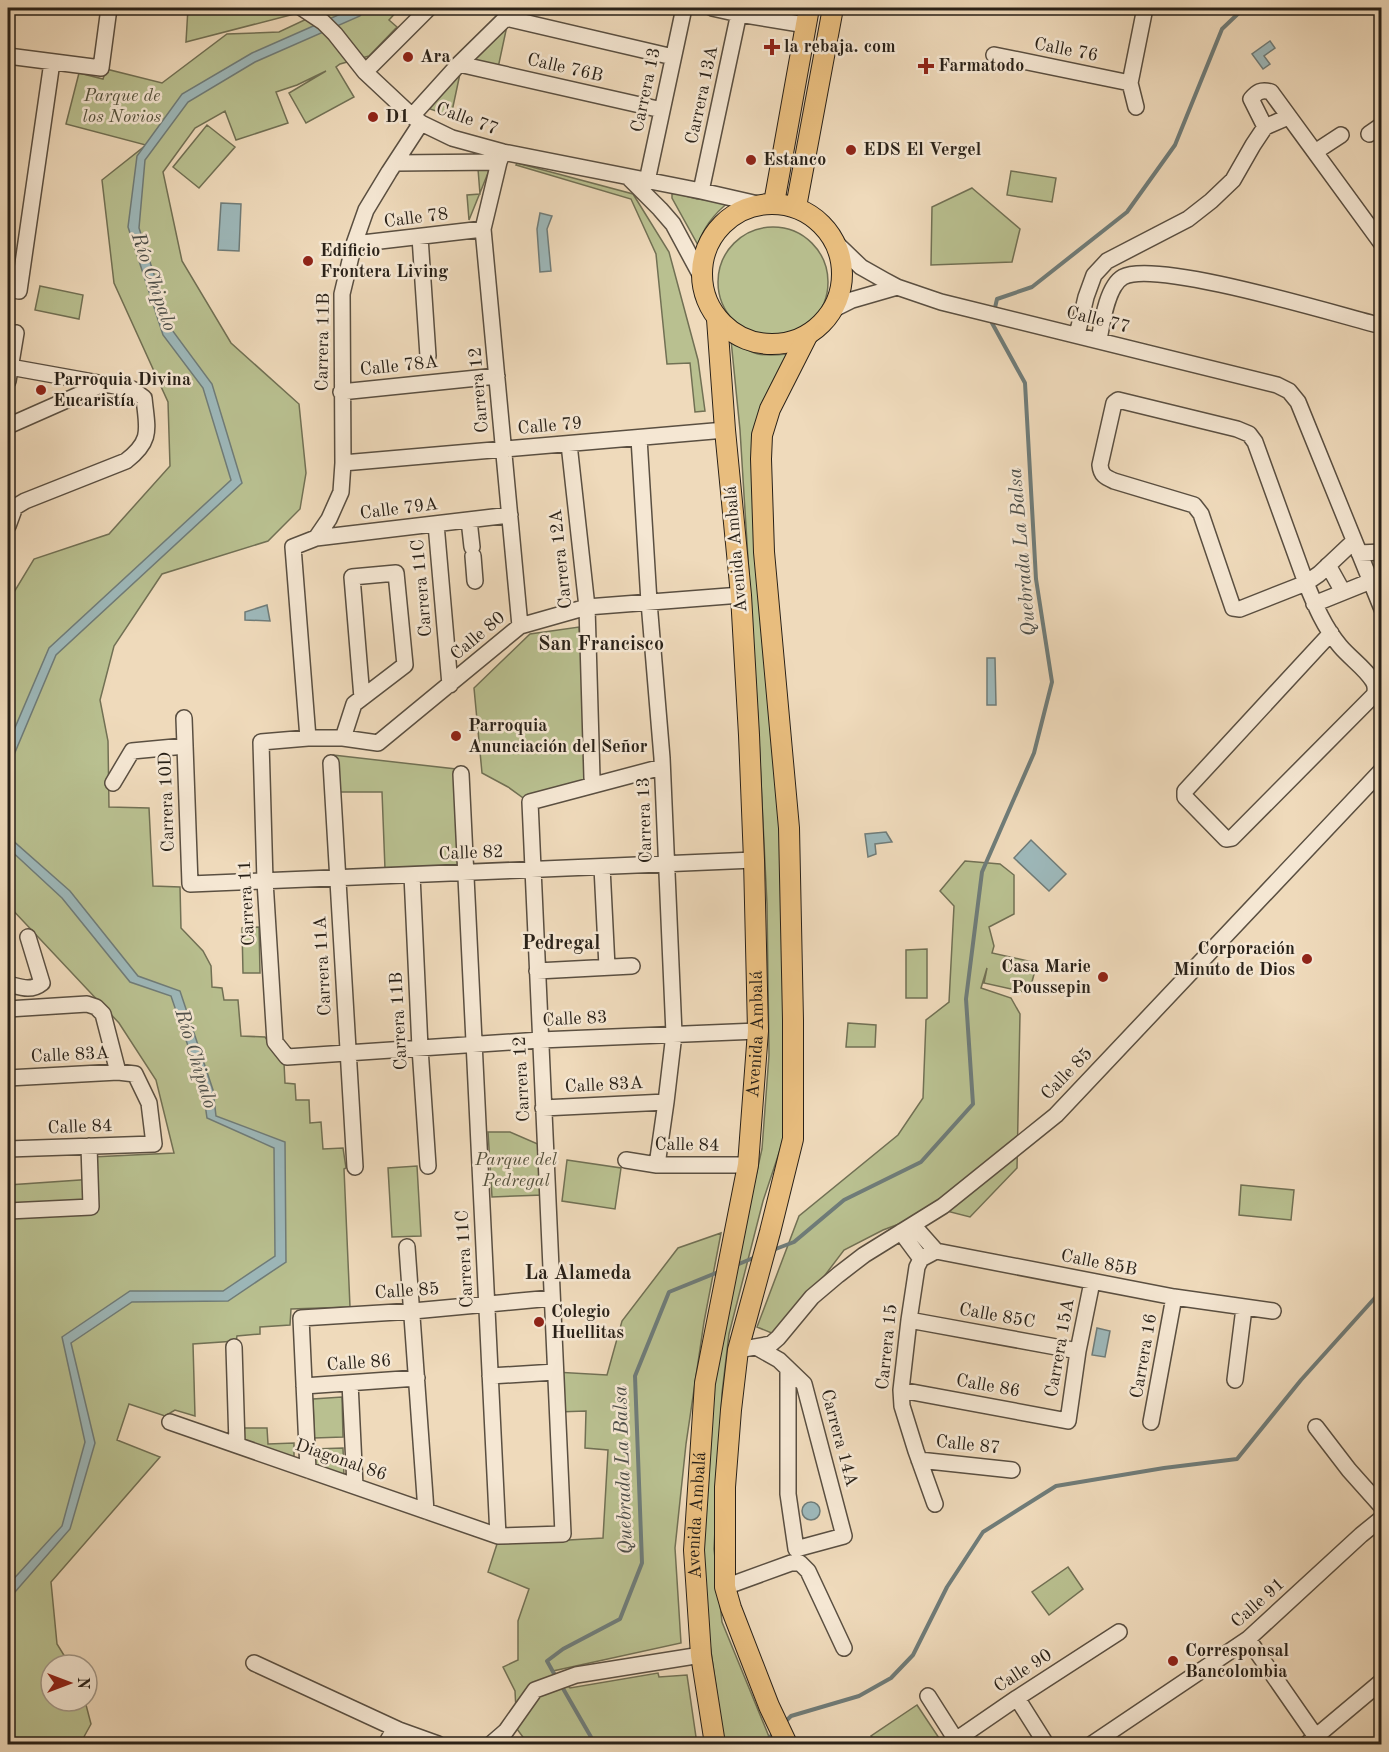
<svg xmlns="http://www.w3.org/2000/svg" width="1389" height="1752" font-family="'Old Standard TT',serif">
	<rect width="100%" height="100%" fill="#efdabb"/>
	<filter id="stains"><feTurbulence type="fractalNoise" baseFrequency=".00333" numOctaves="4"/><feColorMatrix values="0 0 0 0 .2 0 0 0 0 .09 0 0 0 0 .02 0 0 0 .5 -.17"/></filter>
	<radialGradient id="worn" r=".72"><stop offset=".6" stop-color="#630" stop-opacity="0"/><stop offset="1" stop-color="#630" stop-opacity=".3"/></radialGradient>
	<path fill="#b9c090" stroke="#717054" stroke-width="1.5" d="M188,8H278L302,12L186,42Z
		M330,8H400L389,20L397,27L369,56L340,64L336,67L354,97L306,123L289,93L326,71L297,85L276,92L288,123L236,140L225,111L195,128L163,172L182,261L231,343L299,404L306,473L300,509L268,541L162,574L114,646L100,700L108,741L109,807L149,808L153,886L180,887L181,928L203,951L211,966L212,987L222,988L224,1000H238L241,1036L265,1037L284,1063L285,1083L295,1084L296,1100H309L310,1123L321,1122L323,1149L343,1148L346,1168L344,1169L350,1307L291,1309L290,1325L260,1327V1334L237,1336L236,1341L193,1344L195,1416L175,1410L165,1416L129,1404L117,1440L160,1457L51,1582L57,1644L70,1665H51V1701H85L91,1724L80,1744H8V1185L94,1179L92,1157L174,1153L156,1080L119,1023L8,905V602L34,559L109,534L170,466L168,402L114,283L102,180L146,145L66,124L79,73L103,79L106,69L162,83L227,34L279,32Z
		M508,21L498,68L468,63Z
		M461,69L451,116L427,108Z
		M207,125L235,147L199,188L173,167Z
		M517,163L633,194L669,252L698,360L705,411L695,412L690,363L667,364L656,254L631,199L516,165Z
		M490,168L469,220L467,195L480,194L478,169Z
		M1011,171L1056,178L1052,202L1007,195Z
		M972,188L1020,229L1012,262L931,265L932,207Z
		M675,193L697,199L729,202C715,213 703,228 698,245L672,198V194Z
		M718 282a55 55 0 1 1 110 0a55 55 0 1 1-110 0Z
		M40,286L83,295L79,319L35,310Z
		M731,340C752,355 761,357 787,354L755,431L780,833L785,1025L784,1138L763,1201L729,1334L722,1393L714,1549L722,1622L772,1744H724L707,1623L702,1535L712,1380L727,1303L762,1149L769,1055L767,904L758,720L740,430Z
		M579,627L589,787L526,800L508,787L482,773L474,688L530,634Z
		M333,755L456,769L461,868L385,869L382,792H336Z
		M965,861L1000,864L1014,875V914L989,927L994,946L992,953L1037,963L1029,993L984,983L987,968L981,988L1011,998L1020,1014L1017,1168L970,1217L939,1209L883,1230L844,1250L779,1336L757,1327L799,1216L898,1135L923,1098L926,1020L949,1002L954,906L940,891Z
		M259,927L260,973H243L242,928Z
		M927,949V998H906V950Z
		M848,1023L876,1025L875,1047H846Z
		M488,1132H510L540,1145L543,1195L492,1197Z
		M567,1160L621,1168L615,1209L562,1201Z
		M417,1166L421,1236L392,1237L388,1168Z
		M1241,1185L1294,1190L1291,1220L1239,1215Z
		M721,1233L704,1322L686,1444L675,1548L681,1643L553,1671L570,1688L658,1673L659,1677L687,1675L697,1744H528L517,1729L515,1691L503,1667L518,1660V1621L529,1589L488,1572L497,1544L603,1538L608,1450L585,1448L586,1411L557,1412L555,1372L607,1375L622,1321L678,1248Z
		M342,1397L343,1437L314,1438L313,1399Z
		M242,1428H267L268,1444L294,1443V1459L243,1440Z
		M343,1448L344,1477L314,1464L313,1449Z
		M1068,1567L1083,1589L1049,1615L1032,1592Z
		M917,1705L943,1744H877L871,1736Z"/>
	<path fill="#9db8ba" stroke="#6f7c79" stroke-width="1.5" d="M354,8H367L360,16L255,62L188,102L145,160L139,228L172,330L212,384L242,483L56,655L8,769V744L49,648L231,480L203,388L163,335L128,227L137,156L182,94L252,53Z
		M1270,41L1275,48L1264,56L1270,64L1263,69L1252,54Z
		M221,203L241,204L239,251L218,250Z
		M540,213L552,216L547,229L551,271L540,272L537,229Z
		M267,605L270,621L245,620V612Z
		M987,658H995L996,705H987Z
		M8,828L10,838L70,891L138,976L180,991L213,1090L216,1116L285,1142L286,1262L228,1301L132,1302L71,1343L95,1443L70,1529L8,1600V1585L62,1526L85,1442L62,1337L130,1291H223L275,1256L274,1148L207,1118L203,1090L171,996L130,982L62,898L8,848Z
		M886,832L892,842L875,844L876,854L868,857L865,834Z
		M1031,840L1066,874L1049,891L1014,858Z
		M1097,1328L1110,1331L1105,1357L1092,1355Z
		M802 1511a9 9 0 1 1 18 0a9 9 0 1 1-18 0Z"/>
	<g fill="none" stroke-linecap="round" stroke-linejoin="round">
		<path stroke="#6f7c79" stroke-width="4" d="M994,312L997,299L1032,287L1127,212L1175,145L1222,29L1244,8
			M773,1250L794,1242L844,1200L921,1162L973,1104L966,999L982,872L1034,753L1052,682L1036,579L1025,383L992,323L993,320
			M734,1266L758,1256
			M557,1679L547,1661L563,1649L620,1619L642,1563L635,1376L669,1292L721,1271
			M561,1685L595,1744
			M785,1722L791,1716L859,1696L891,1678L913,1655L947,1587L983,1532L1056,1486L1164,1468L1237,1459L1301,1380L1382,1290
			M763,1744L775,1732"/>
		<defs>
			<path id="minor" d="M302,8L323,22L335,34L365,72L412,116L421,123L452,138L503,152L701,191L758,204
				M712,8L739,14L806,25
				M506,18L673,57
				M994,55L1130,83
				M8,56L101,68L109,8
				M459,64L662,110
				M365,72L429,8
				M1136,107L1130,83L1145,8
				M412,116L459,64L516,8
				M1265,127L1251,99C1257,92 1261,89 1271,92L1382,244
				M1369,134L1382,125
				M503,152L499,162L483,229L520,626
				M1315,152L1341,135
				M395,163L499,162
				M628,177L660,209L673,224L701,276
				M647,181L684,8
				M701,191L740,8
				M420,237L428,356
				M835,242L861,267L884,280L897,287L941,302L1277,385L1289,391L1298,402L1382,609
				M354,244L483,229
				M8,289L19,291L52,62
				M834,309L852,300L897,287
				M1077,335L1086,297L1094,275L1107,261L1188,219L1211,201L1233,180L1253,145L1265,127L1288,117
				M1099,340C1102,323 1107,286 1123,277C1156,259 1338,315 1382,326
				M8,381L16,333
				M341,392L497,376
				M8,426L103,384
				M639,438L649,602L662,758L674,1034L666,1102L657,1165
				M569,444L587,607L592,778
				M343,463L725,430
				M469,520L472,547
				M436,524L450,685
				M8,526L15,507L25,501L126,461C153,440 147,429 144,398L132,389L10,367
				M316,538L329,519L341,492L343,463L342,294L354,244L366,210L389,172L421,123
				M1359,553L1382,552
				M473,556L475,581
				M1328,565L1343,592
				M741,595L587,607L520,626L378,743L343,738H308L261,742L265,881L275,1042L287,1057L540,1040L758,1031
				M1314,604L1371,581
				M1331,633L1185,791V797L1226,839L1232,838L1374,695C1376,690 1376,686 1373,681C1365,668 1350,658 1340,646C1324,627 1315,605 1306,583L1255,442L1249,434L1237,429L1118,400L1114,403L1100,465C1101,475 1105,477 1114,481L1194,505L1201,514L1233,608L1240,609L1306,583L1319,574L1354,541
				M184,718L190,884L754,860
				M308,738L293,547L316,538L510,515
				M343,738L354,704L405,665L396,573L352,577L362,698
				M331,763L355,1167
				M461,774L498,1536
				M113,783L132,751L185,746
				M602,867L607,967
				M412,875L420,1048L428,1166
				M537,971L632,966
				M8,984C20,987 31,992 42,983L28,937
				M8,1009L87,1004L96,1007L103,1014L118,1072
				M8,1078L118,1072L135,1074L149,1103L154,1144L8,1149
				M543,1108L666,1102
				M626,1160L657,1165H748
				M8,1211L91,1207L89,1146
				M913,1225L936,1251
				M901,1232L921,1259
				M407,1247L426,1511
				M921,1259L936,1251L1174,1297L1273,1311
				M921,1259L917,1267L909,1320L901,1390L902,1406L916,1451L935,1504
				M909,1320L1078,1351
				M234,1347L237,1444
				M756,1347L779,1360L804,1384L844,1536L796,1549L788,1494V1369
				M738,1350L771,1344L778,1338L812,1297L838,1275L864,1255L943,1206L1056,1115L1382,770
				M490,1376L555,1372
				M1235,1380L1244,1308
				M350,1383L355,1486
				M304,1386L417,1378
				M901,1390L1068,1421L1078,1351L1092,1282
				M170,1422L498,1536L563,1534L530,802L662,767
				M1151,1422L1174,1297
				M1316,1427L1349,1470L1382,1507
				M919,1460L1012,1470
				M308,1470L301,1318L413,1311L552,1298
				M725,1587L791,1563H800L808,1571L844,1648
				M1248,1639L1314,1734L1318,1735
				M254,1663L399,1730L438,1744
				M928,1696L956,1740
				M1017,1698L1046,1744
				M386,1744L391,1735L399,1730
				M491,1744L506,1731L535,1690L576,1675L701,1655
				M950,1744L1017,1698L1119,1632
				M1092,1744L1248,1639L1361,1535L1382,1518
				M1307,1744L1382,1681"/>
			<g id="major">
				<path d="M774,203L809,8"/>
				<circle cx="772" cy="274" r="70"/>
				<path d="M796,207L833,8"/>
				<path id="s1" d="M715,1744L701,1655L694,1550L705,1383L748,1165L758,1031L754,860L749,735L741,595L725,430L717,319"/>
				<path d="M787,1744L769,1706L731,1608L725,1587V1487L731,1410L738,1350L770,1232L793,1139V1020L789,828L764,552L761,459L762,435L770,409L807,336"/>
			</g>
		</defs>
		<use href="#minor" stroke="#5a4f41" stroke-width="18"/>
		<use href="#major" stroke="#292118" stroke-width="22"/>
		<use href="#minor" stroke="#f5e7d3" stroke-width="15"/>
		<use href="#major" stroke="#e8bd7e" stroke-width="20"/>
	</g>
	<g fill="#8f2418" stroke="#f5e7d3" stroke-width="2">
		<path d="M769 38h6v6h6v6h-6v6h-6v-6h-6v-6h6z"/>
		<circle cx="408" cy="57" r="6"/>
		<path d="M923 57h6v6h6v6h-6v6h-6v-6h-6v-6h6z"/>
		<circle cx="373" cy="117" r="6"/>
		<circle cx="851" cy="150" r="6"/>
		<circle cx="751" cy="160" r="6"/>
		<circle cx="308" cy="261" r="6"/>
		<circle cx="41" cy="390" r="6"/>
		<circle cx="456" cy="736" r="6"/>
		<circle cx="1307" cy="959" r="6"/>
		<circle cx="1103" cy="977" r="6"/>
		<circle cx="539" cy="1322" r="6"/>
		<circle cx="1173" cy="1661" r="6"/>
	</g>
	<g text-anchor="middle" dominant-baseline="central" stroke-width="5" stroke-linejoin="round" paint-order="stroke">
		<g font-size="18" font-weight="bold" fill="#292118" stroke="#f5e7d3" text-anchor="start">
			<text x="784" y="47">la rebaja. com</text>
			<text x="420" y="57">Ara</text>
			<text x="938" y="66">Farmatodo</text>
			<text x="385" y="117">D1</text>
			<text x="863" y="150">EDS El Vergel</text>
			<text x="763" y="160">Estanco</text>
			<text x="320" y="251">Edificio<tspan x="320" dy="21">Frontera Living</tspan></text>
			<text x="53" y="380">Parroquia Divina<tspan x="53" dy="21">Eucaristía</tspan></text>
			<text x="468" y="726">Parroquia<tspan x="468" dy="21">Anunciación del Señor</tspan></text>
			<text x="1295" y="949" text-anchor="end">Corporación<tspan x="1295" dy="21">Minuto de Dios</tspan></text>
			<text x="1091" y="967" text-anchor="end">Casa Marie<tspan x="1091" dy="21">Poussepin</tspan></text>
			<text x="551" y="1312">Colegio<tspan x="551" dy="21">Huellitas</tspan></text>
			<text x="1185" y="1651">Corresponsal<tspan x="1185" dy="21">Bancolombia</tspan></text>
		</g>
		<g font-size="18" fill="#292118" stroke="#f5e7d3">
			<text transform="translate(1066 50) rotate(11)">Calle 76</text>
			<text transform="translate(565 68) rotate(13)">Calle 76B</text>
			<text transform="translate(646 90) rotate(-78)">Carrera 13</text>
			<text transform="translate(702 95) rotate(-78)">Carrera 13A</text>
			<text transform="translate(467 119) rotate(20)">Calle 77</text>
			<text transform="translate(416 218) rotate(-7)">Calle 78</text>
			<text transform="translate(1098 320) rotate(14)">Calle 77</text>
			<text transform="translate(323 342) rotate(-89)">Carrera 11B</text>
			<text transform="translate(399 366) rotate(-6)">Calle 78A</text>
			<text transform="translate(479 390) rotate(-95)">Carrera 12</text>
			<text transform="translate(550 426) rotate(-5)">Calle 79</text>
			<text transform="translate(399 509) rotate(-7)">Calle 79A</text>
			<text transform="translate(736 549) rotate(-95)">Avenida Ambalá</text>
			<text transform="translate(561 559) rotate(-96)">Carrera 12A</text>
			<text transform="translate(422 588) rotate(-95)">Carrera 11C</text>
			<text transform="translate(478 636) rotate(-40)">Calle 80</text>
			<text transform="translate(167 802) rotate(-92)">Carrera 10D</text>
			<text transform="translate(645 820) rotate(-92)">Carrera 13</text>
			<text transform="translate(471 853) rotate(-2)">Calle 82</text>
			<text transform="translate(247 903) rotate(-93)">Carrera 11</text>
			<text transform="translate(323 966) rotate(-93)">Carrera 11A</text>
			<text transform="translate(575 1019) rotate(-3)">Calle 83</text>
			<text transform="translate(399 1021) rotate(-93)">Carrera 11B</text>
			<text stroke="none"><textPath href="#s1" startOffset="716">Avenida Ambalá</textPath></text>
			<text transform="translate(70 1055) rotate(-3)">Calle 83A</text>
			<text transform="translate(1067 1074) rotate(-46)">Calle 85</text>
			<text transform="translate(522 1079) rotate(-93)">Carrera 12</text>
			<text transform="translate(604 1085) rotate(-3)">Calle 83A</text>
			<text transform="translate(80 1127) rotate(-2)">Calle 84</text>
			<text transform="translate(687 1145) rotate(1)">Calle 84</text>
			<text transform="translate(465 1259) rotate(-93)">Carrera 11C</text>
			<text transform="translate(1099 1263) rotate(11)">Calle 85B</text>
			<text transform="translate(407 1291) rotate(-4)">Calle 85</text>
			<text transform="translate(997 1316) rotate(10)">Calle 85C</text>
			<text transform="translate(887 1347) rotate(-84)">Carrera 15</text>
			<text transform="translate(1060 1348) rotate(-80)">Carrera 15A</text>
			<text transform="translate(1144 1356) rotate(-80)">Carrera 16</text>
			<text transform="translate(359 1363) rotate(-4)">Calle 86</text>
			<text transform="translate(988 1386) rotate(10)">Calle 86</text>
			<text transform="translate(839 1438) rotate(75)">Carrera 14A</text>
			<text transform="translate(968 1445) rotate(6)">Calle 87</text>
			<text transform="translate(341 1460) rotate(19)">Diagonal 86</text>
			<text stroke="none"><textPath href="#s1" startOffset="230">Avenida Ambalá</textPath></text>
			<text transform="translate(1258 1603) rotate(-42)">Calle 91</text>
			<text transform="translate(1023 1671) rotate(-33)">Calle 90</text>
		</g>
		<g font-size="18" font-style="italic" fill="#54513c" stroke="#f5e7d3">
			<text x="122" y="96">Parque de<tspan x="122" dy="21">los Novios</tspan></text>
			<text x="516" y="1160">Parque del<tspan x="516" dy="21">Pedregal</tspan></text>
		</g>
		<g font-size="20" font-style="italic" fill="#4c4e49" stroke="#f5e7d3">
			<text transform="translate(153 282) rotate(71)">Río Chipalo</text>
			<text transform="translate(1023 552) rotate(-95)">Quebrada La Balsa</text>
			<text transform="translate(195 1059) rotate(73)">Río Chipalo</text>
			<text transform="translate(624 1470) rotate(-92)">Quebrada La Balsa</text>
		</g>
		<g font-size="20" font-weight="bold" fill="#292118" stroke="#f5e7d3">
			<text x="601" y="645">San Francisco</text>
			<text x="561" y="944">Pedregal</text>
			<text x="578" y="1274">La Alameda</text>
		</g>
	</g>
	<rect width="1389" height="1752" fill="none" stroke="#efdabb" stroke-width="30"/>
	<rect x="9" y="9" width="1371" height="1734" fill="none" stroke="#292118" stroke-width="3"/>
	<rect x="15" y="15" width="1359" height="1722" fill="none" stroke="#292118" stroke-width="1.5"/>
	<g transform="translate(69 1683) rotate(90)"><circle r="28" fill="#f5e7d3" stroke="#a39888" stroke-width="1.5"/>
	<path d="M0-4.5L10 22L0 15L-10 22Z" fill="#8f2418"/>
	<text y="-9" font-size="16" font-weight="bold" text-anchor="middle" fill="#292118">N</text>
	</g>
	<rect width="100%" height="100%" filter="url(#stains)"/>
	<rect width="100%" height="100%" fill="url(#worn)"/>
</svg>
